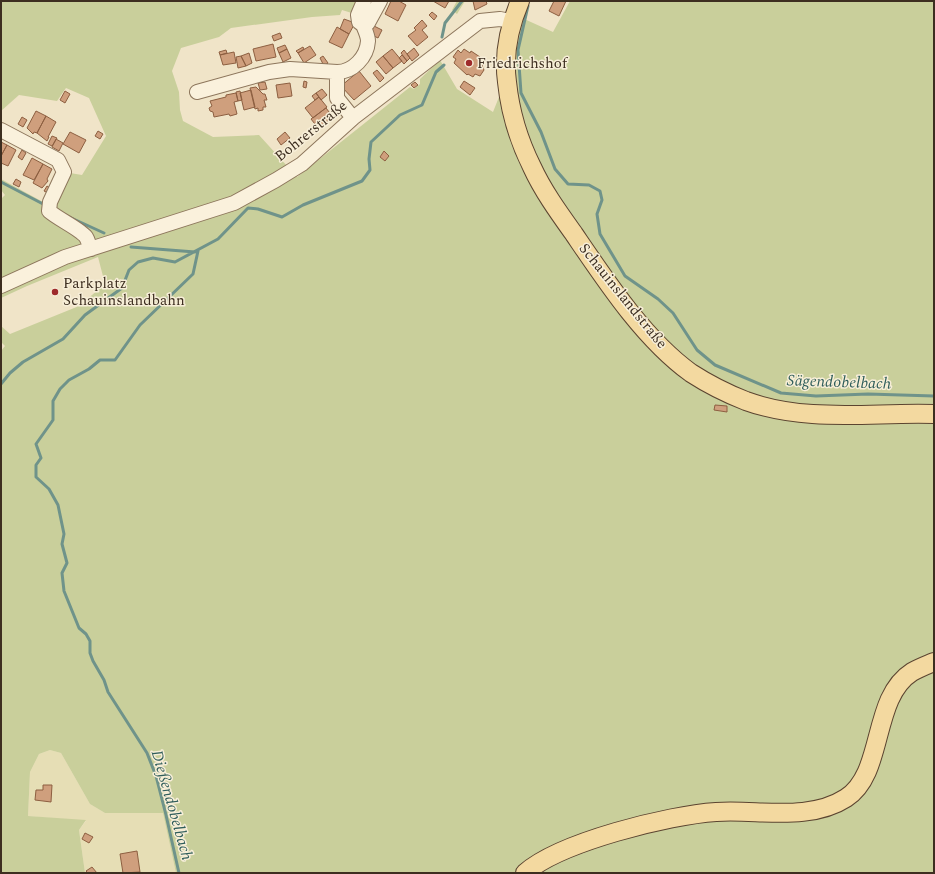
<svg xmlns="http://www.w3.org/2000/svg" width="935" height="874" font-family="Spectral,serif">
	<rect width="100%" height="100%" fill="#f0e4c8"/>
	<path fill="#e6deb5" d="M50,750L61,753L90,804L105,813H163L176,873H85L79,830L86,821L28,816L30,772L39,754Z"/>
	<path fill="#c9cf9b" d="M1,1H360L355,14L342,10L340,15L312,17L231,28L219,37L181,48L172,71L179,92L180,110L183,121L213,137L259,135L297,177L410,87L414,89L420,84V79L440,60L457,89L493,112L501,92L515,89V46L522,18L553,32L570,1H934V873H176L163,813H105L90,804L61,753L50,750L39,754L30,772L28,816L86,820L79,830L85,873H1V351L5,346L1,342V326L10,334L79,306L105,284L98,257L27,286L1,298V199L5,195L1,190V179L43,202L55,204L70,173L82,175L106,136L89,98L66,88L57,101L19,95L1,111Z
		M457,1H465L457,14L452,10Z"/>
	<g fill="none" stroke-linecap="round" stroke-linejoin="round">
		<path stroke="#6f938a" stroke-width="3" d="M528,6L518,50L521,93L541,132L555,169L568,184L589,185L600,191L602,200L597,214L600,234L625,276L658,299L673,313L697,350L715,365L781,393L816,396L868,394L934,396
			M442,37L445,23L462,1
			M1,182L43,204
			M69,217L104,233
			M131,247L195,252
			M1,384L10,373L23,362L63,339L85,315L122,288L129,270L138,262L153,258L175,262L218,239L248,208L258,209L282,217L303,205L362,181L370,170L369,159L371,142L400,115L422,105L436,72L444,65
			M179,873L166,815L156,776L147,753L108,692L104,680L93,661L90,653V641L86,634L79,628L64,591L62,573L67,563L62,544L64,534L58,505L49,489L36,477V465L41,458L36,444L53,420V401L60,389L69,380L89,369L100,360H115L140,325L193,274L198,251"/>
	</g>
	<path fill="#cf9f7d" stroke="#8d5f41" d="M391,1H399L406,5L398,21L385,14Z
		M433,1H449L445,8Z
		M473,1H486L487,4L475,10Z
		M566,1L559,16L549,11L554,1Z
		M432,12L437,16L434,20L429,15Z
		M344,19L355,23L349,34L340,29Z
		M422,20L427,26L422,30L428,37L417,46L408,36L416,30L414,28Z
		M374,26L382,30L378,38L370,34Z
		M337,27L349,34L342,48L329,42Z
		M280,33L282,38L274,41L272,36Z
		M273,44L276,57L256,61L253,49Z
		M285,45L287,49L279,53L277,48Z
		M310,46L316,55L304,63L298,53Z
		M303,47L304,49L298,53L296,51Z
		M414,48L419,55L412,61L407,54Z
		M287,49L291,58L283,62L279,53Z
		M392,49L402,61L393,68L383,56Z
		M464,49L470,53L471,51L480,57L478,59L484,63L482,66L484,70L480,76L475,74L473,77L468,74L467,75L454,63L456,59L453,57L458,50L461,53Z
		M226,50L227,53L220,55L219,52Z
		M404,50L410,58L407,61L401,53Z
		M234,52L236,63L223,65L220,55Z
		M249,53L252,63L246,66L241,56Z
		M402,55L407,61L404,64L399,58Z
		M241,56L246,66L238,68L236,57Z
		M323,56L328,63L324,66L320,58Z
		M383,56L393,68L386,74L376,62Z
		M377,70L384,78L380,82L373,73Z
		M359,71L371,86L354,100L341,86Z
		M304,81L307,82L306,88L303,87Z
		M464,81L475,88L470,95L460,87Z
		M265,82L267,89L260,90L258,83Z
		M415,82L418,85L414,88L411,85Z
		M290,83L292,96L278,98L276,85Z
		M256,87L263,94H265L267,100H264L266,107H263V110L258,111V108L255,109L250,88Z
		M322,89L327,95L321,100L316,93Z
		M251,90L255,107L244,110L240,93Z
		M65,91L70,94L65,103L60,100Z
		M240,91L242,100L238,101L236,92Z
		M236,93L238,101L234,102L237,114L230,116L229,114L214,117L213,112L210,111L209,108L212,106L210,101L226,97V95Z
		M316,93L319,97L315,100L312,96Z
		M319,97L327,107L313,118L305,108Z
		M326,108L333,117L318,128L311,119Z
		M36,111L46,116L37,133L34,132L33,134L27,128Z
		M46,116L56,122L48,137H49L47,141L37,133Z
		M22,117L27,120L23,127L18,124Z
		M98,131L103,134L100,139L95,136Z
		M70,132L86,140L79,153L63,144Z
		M285,132L290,138L281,145L277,139Z
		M52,136L57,138L52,146L48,144Z
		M56,139L63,143L59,151L52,147Z
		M1,142L7,145L1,156Z
		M7,145L16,150L8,166L1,163V156Z
		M22,150L26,153L22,160L18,157Z
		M384,151L389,156L385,161L380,157Z
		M32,158L43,164L34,180L23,175Z
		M43,164L52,169L47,179L48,181L42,188L33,183Z
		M16,179L21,182L19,187L13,184Z
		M47,186L50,188L48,193L44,191Z
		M715,405L727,406V412L714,410Z
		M43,785H52L51,802L35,800L36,790H43Z
		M85,833L93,837L89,843L82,839Z
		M137,851L140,872L123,873L120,854Z
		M92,867L97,873H88L86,871Z"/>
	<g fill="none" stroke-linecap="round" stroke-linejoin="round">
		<defs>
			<path id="minor" d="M364,1L358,15L359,22L363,25L368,23L380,1
				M197,92L269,72L290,69L337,72
				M353,118L337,98V72C353,72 367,57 368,41C368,36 365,30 363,25
				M1,130L58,160L64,172L50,202L49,211C58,219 80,229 86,237C88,240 89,245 91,249
				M1,286L65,257L234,203L276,180L302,164L353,118L480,21L500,19L511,21"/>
			<path id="major" d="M520,1C509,27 503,53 507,82C510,111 519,141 532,167C543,191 559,213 574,234C606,281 644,339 691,373C708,384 728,394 746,401C807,423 871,412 934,414
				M525,873C560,842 669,815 716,812C758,809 809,822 846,798C885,773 871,698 912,672C919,668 927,665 934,662"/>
		</defs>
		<use href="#minor" stroke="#8d765c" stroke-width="16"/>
		<use href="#major" stroke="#5b4430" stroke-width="20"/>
		<use href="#minor" stroke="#faf1dc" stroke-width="14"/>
		<use href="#major" stroke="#f3d9a0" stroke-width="18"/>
	</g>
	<g fill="#9e2a2b" stroke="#f7eed8" stroke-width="1.5">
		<circle cx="469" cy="63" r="4"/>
		<circle cx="55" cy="292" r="4"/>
	</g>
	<g text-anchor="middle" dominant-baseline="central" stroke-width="3" stroke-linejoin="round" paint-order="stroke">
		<g font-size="15" fill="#3d2e20" stroke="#f7eed8" text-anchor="start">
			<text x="477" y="63">Friedrichshof</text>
			<text x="63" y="283">Parkplatz<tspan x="63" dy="17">Schauinslandbahn</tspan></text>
		</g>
		<g font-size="15" fill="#3d2e20" stroke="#f7eed8">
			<text transform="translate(311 131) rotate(-39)">Bohrerstraße</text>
			<text transform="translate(623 296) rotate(51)">Schauinslandstraße</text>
		</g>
		<g font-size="16" font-style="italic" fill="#2f5d5a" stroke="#f7eed8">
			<text transform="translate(839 382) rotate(2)">Sägendobelbach</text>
			<text transform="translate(172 805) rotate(74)">Dießendobelbach</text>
		</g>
	</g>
	<rect width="935" height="874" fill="none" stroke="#3d2e20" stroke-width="4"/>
</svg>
